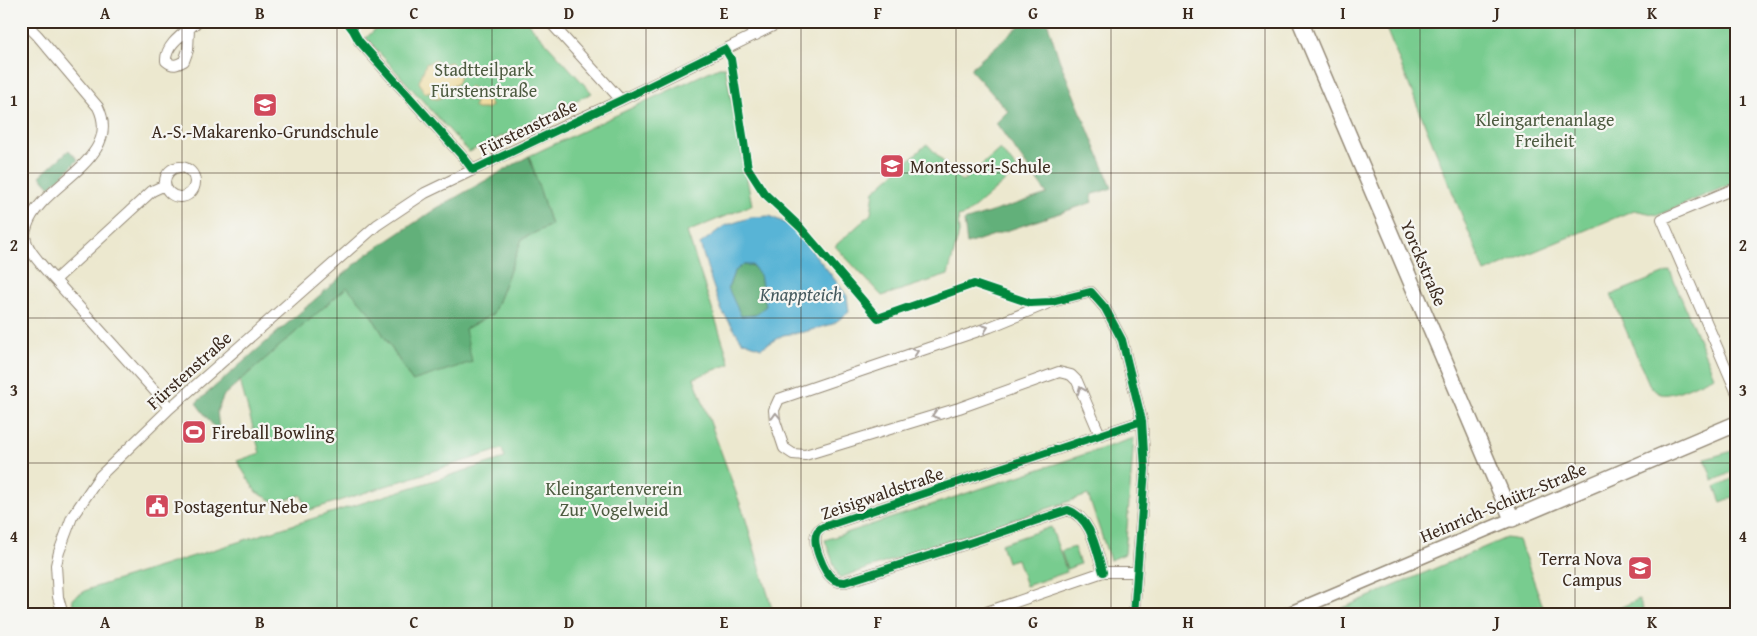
<svg xmlns="http://www.w3.org/2000/svg" width="1757" height="636" font-family="'Gentium Book Plus',serif">
	<rect width="100%" height="100%" fill="#f6f6f2"/>
	<filter id="ink" filterUnits="userSpaceOnUse"><feTurbulence type="fractalNoise" baseFrequency=".02" numOctaves="2"/><feDisplacementMap in="SourceGraphic" scale="10" xChannelSelector="R" yChannelSelector="G"/><feConvolveMatrix kernelMatrix="1 2 1 2 8 2 1 2 1" color-interpolation-filters="sRGB"/></filter>
	<filter id="wash" filterUnits="userSpaceOnUse"><feTurbulence type="fractalNoise" baseFrequency=".0096" numOctaves="4" result="noise"/><feDisplacementMap in="SourceGraphic" scale="20" xChannelSelector="R" yChannelSelector="G"/><feGaussianBlur stdDeviation="1.12" result="paint"/><feColorMatrix in="noise" values="0 0 0 0 0 0 0 0 0 0 0 0 0 0 0 0 0 1.4 0 .05"/><feComposite in="paint" operator="in"/></filter>
	<g filter="url(#wash)">
		<rect width="100%" height="100%" fill="#ece8cf"/>
		<path fill="#78cc8f" stroke="#5a7b56" d="M384,21H416L421,26L426,21H526L592,93L469,152L366,38Z
			M1383,21H1736V182L1658,215L1634,210L1485,272Z
			M719,67H725L752,205L687,232L730,364L694,378L745,517L774,615H74L72,609L73,598L89,589L505,458L502,449L307,511L301,495L277,503L256,492L237,461L260,453L240,381L348,286L369,312L412,381L465,329L493,314L522,239L551,225L529,156Z
			M927,144L962,182L1000,149L1018,170L967,214L958,217L959,233L948,275L882,296L835,246L871,214L874,191Z
			M1670,271L1714,376C1702,381 1673,397 1661,394C1655,392 1652,388 1649,384L1611,295Z
			M1134,438L1125,554L1110,560L1088,495L839,578L825,540Z
			M1736,450V470L1713,481L1705,459Z
			M1736,477V496L1721,502L1715,487Z
			M1051,527L1067,572L1026,586L1017,559L1007,562L1001,544Z
			M1506,538L1519,540L1546,615H1326Z
			M1074,547L1080,564L1067,569L1061,551Z
			M1639,599L1646,615H1604Z"/>
		<path fill="#62b07a" stroke="#4e6d4c" d="M1025,21H1047L1059,59L1112,188L1091,195L1093,202L967,244L964,221L1047,194L996,123L1008,111L970,69Z
			M69,150L78,160L50,187L40,176Z
			M529,156L551,225L522,239L493,314L465,329L472,362L412,381L369,312L347,287L224,395L217,411L219,430L217,431L196,403L366,255L437,208Z
			M743,265H752L760,275L766,306L755,315L740,316L728,289L734,272Z"/>
		<path fill="#eeda9e" stroke="#94825e" d="M434,60L441,64L451,62C458,70 463,75 456,85L447,87L449,91L447,95L437,99L432,98L430,95V91L425,93L419,82L426,64Z
			M470,86L480,94L478,100L485,98L489,100L491,106L486,109H477L474,107L475,101L466,99V92Z"/>
		<path fill="#59b4d6" stroke="#4a6f7a" fill-rule="evenodd" d="M770,216L791,226L826,268L847,296L849,312L833,324L804,332L783,335L761,348L742,341L722,311L712,283L700,244L724,226L752,217ZM743,265H752L760,275L766,306L755,315L741,316L728,288L734,272Z"/>
	</g>
	<g filter="url(#ink)">
		<g fill="none" stroke-linecap="round" stroke-linejoin="round">
			<defs>
				<path id="minor" d="M30,21L32,30L37,35L98,107C124,160 40,184 27,226C26,230 24,233 25,237C27,249 37,259 45,269L170,408
					M549,21L621,100
					M744,21L756,35
					M189,29L188,50L184,61C177,65 173,67 166,61C165,44 186,32 198,21
					M359,41L464,158L473,170
					M165 182a15 15 0 1 1 30 0a15 15 0 1 1-30 0Z
					M1736,188L1662,219L1736,391
					M55,280L152,191L165,185
					M1100,435L1077,381L1071,375L1059,372L959,408L805,455L793,454L784,448L775,421L774,410L779,399L990,327L1051,302L1091,292L1105,308L1122,340L1142,421L1145,469L1134,615
					M1103,572C1096,550 1092,518 1068,510L966,544L845,582C840,582 837,582 833,579C824,573 811,542 817,532C818,530 821,528 823,527L1142,421
					M63,615L58,597L56,565L59,552L72,517L100,476L170,408L377,225L425,193L579,119L621,100L783,21
					M978,615L1103,572H1136"/>
				<path id="tertiary" d="M1285,615L1512,519"/>
				<path id="secondary" d="M1300,21L1512,519L1736,424"/>
			</defs>
			<use href="#minor" stroke="#948976" stroke-width="12"/>
			<use href="#tertiary" stroke="#948976" stroke-width="15"/>
			<use href="#secondary" stroke="#948976" stroke-width="18"/>
			<use href="#minor" stroke="#fff" stroke-width="10"/>
			<use href="#tertiary" stroke="#fff" stroke-width="12"/>
			<use href="#secondary" stroke="#fff" stroke-width="15"/>
			<defs>
				<path id="cycleway" d="M346,21L353,30L359,41L464,158L473,170L621,100L725,49L731,59L748,168L764,193L800,227L878,318L974,284L1030,303L1051,302L1091,292L1105,308L1122,340L1142,421L1145,469L1134,615
					M1103,572C1096,550 1092,518 1068,510L966,544L845,582C840,582 837,582 833,579C824,573 811,542 817,532C818,530 821,528 823,527L1142,421"/>
			</defs>
			<use href="#cycleway" stroke="#f6f6f2" stroke-width="11"/>
			<use href="#cycleway" stroke="#00873e" stroke-width="8"/>
		</g>
		<defs><path id="oneway-chevron" d="M-2-3.5L2.5 0L-2 3.5" fill="none" stroke-width="1.6" stroke-linecap="round" stroke-linejoin="round" transform="scale(1.25)"/></defs>
		<g stroke="#a79f9a">
			<use href="#oneway-chevron" transform="translate(985 328) rotate(-20)"/>
			<use href="#oneway-chevron" transform="translate(915 352) rotate(-19)"/>
			<use href="#oneway-chevron" transform="translate(1081 390) rotate(-113)"/>
			<use href="#oneway-chevron" transform="translate(935 415) rotate(163)"/>
			<use href="#oneway-chevron" transform="translate(776 416) rotate(-92)"/>
		</g>
	</g>
	<path fill="none" stroke="#3b2a1e" stroke-width="1" stroke-opacity="0.55" d="M182,21V615M337,21V615M492,21V615M646,21V615M801,21V615M956,21V615M1111,21V615M1265,21V615M1420,21V615M1575,21V615M21,173H1736M21,318H1736M21,463H1736"/>
	<defs>
		<symbol id="school-square" viewBox="-11 -11 22 22"><rect x="-9" y="-9" width="18" height="18" rx="4" fill="#d1495b" stroke="#f6f6f2"/><path d="M0-5L7-2L0 1L-7-2ZM-4 1L0 2.5L4 1V4Q0 6-4 4Z" fill="#fff"/></symbol>
		<symbol id="stadium-square" viewBox="-11 -11 22 22"><rect x="-9" y="-9" width="18" height="18" rx="4" fill="#d1495b" stroke="#f6f6f2"/><path d="M0-5a6.5 5 0 1 0 0 10a6.5 5 0 1 0 0-10ZM-3.5-1.8h7v3.6h-7Z" fill="#fff"/></symbol>
		<symbol id="civic-square" viewBox="-11 -11 22 22"><rect x="-9" y="-9" width="18" height="18" rx="4" fill="#d1495b" stroke="#f6f6f2"/><path d="M-.6-6.5H3V-4.5H.6V-3L4-1V1h2V6H-6V1h2V-1L-.6-3ZM-1.2 2.5V6h2.4V2.5Z" fill="#fff"/></symbol>
	</defs>
	<g fill-rule="evenodd">
		<use href="#school-square" x="251" y="91" width="28" height="28"/>
		<use href="#school-square" x="878" y="152" width="28" height="28"/>
		<use href="#stadium-square" x="180" y="418" width="28" height="28"/>
		<use href="#civic-square" x="143" y="492" width="28" height="28"/>
		<use href="#school-square" x="1626" y="554" width="28" height="28"/>
	</g>
	<g text-anchor="middle" dominant-baseline="central" stroke-width="4.5" stroke-linejoin="round" paint-order="stroke">
		<g font-size="18" fill="#4d5b40" stroke="#f6f6f2">
			<text x="484" y="69">Stadtteilpark<tspan x="484" dy="21">Fürstenstraße</tspan></text>
			<text x="1545" y="119">Kleingartenanlage<tspan x="1545" dy="21">Freiheit</tspan></text>
			<text x="614" y="488">Kleingartenverein<tspan x="614" dy="21">Zur Vogelweid</tspan></text>
		</g>
		<g font-size="18" fill="#3b2a1e" stroke="#f6f6f2">
			<text transform="translate(528 127) rotate(-26)">Fürstenstraße</text>
			<text transform="translate(1424 263) rotate(67)">Yorckstraße</text>
			<text transform="translate(189 370) rotate(-42)">Fürstenstraße</text>
			<text transform="translate(882 493) rotate(-19)">Zeisigwaldstraße</text>
			<text transform="translate(1503 502) rotate(-23)">Heinrich-Schütz-Straße</text>
		</g>
		<g font-size="18" fill="#3b2a1e" stroke="#f6f6f2" text-anchor="start">
			<text x="265" y="131" text-anchor="middle">A.-S.-Makarenko-Grundschule</text>
			<text x="910" y="166">Montessori-Schule</text>
			<text x="212" y="432">Fireball Bowling</text>
			<text x="174" y="506">Postagentur Nebe</text>
			<text x="1622" y="558" text-anchor="end">Terra Nova<tspan x="1622" dy="21">Campus</tspan></text>
		</g>
		<g font-size="19" font-style="italic" fill="#465a5e" stroke="#f6f6f2">
			<text x="801" y="294">Knappteich</text>
		</g>
	</g>
	<rect width="1757" height="636" fill="none" stroke="#f6f6f2" stroke-width="55"/>
	<rect x="28" y="28" width="1702" height="580" fill="none" stroke="#3b2a1e" stroke-width="2"/>
	<g font-size="16" text-anchor="middle" font-weight="bold" fill="#3b2a1e">
		<text x="105" y="19">A</text>
		<text x="260" y="19">B</text>
		<text x="414" y="19">C</text>
		<text x="569" y="19">D</text>
		<text x="724" y="19">E</text>
		<text x="878" y="19">F</text>
		<text x="1033" y="19">G</text>
		<text x="1188" y="19">H</text>
		<text x="1343" y="19">I</text>
		<text x="1497" y="19">J</text>
		<text x="1652" y="19">K</text>
		<text x="14" y="106">1</text>
		<text x="1743" y="106">1</text>
		<text x="14" y="251">2</text>
		<text x="1743" y="251">2</text>
		<text x="14" y="396">3</text>
		<text x="1743" y="396">3</text>
		<text x="14" y="542">4</text>
		<text x="1743" y="542">4</text>
		<text x="105" y="628">A</text>
		<text x="260" y="628">B</text>
		<text x="414" y="628">C</text>
		<text x="569" y="628">D</text>
		<text x="724" y="628">E</text>
		<text x="878" y="628">F</text>
		<text x="1033" y="628">G</text>
		<text x="1188" y="628">H</text>
		<text x="1343" y="628">I</text>
		<text x="1497" y="628">J</text>
		<text x="1652" y="628">K</text>
	</g>
</svg>
